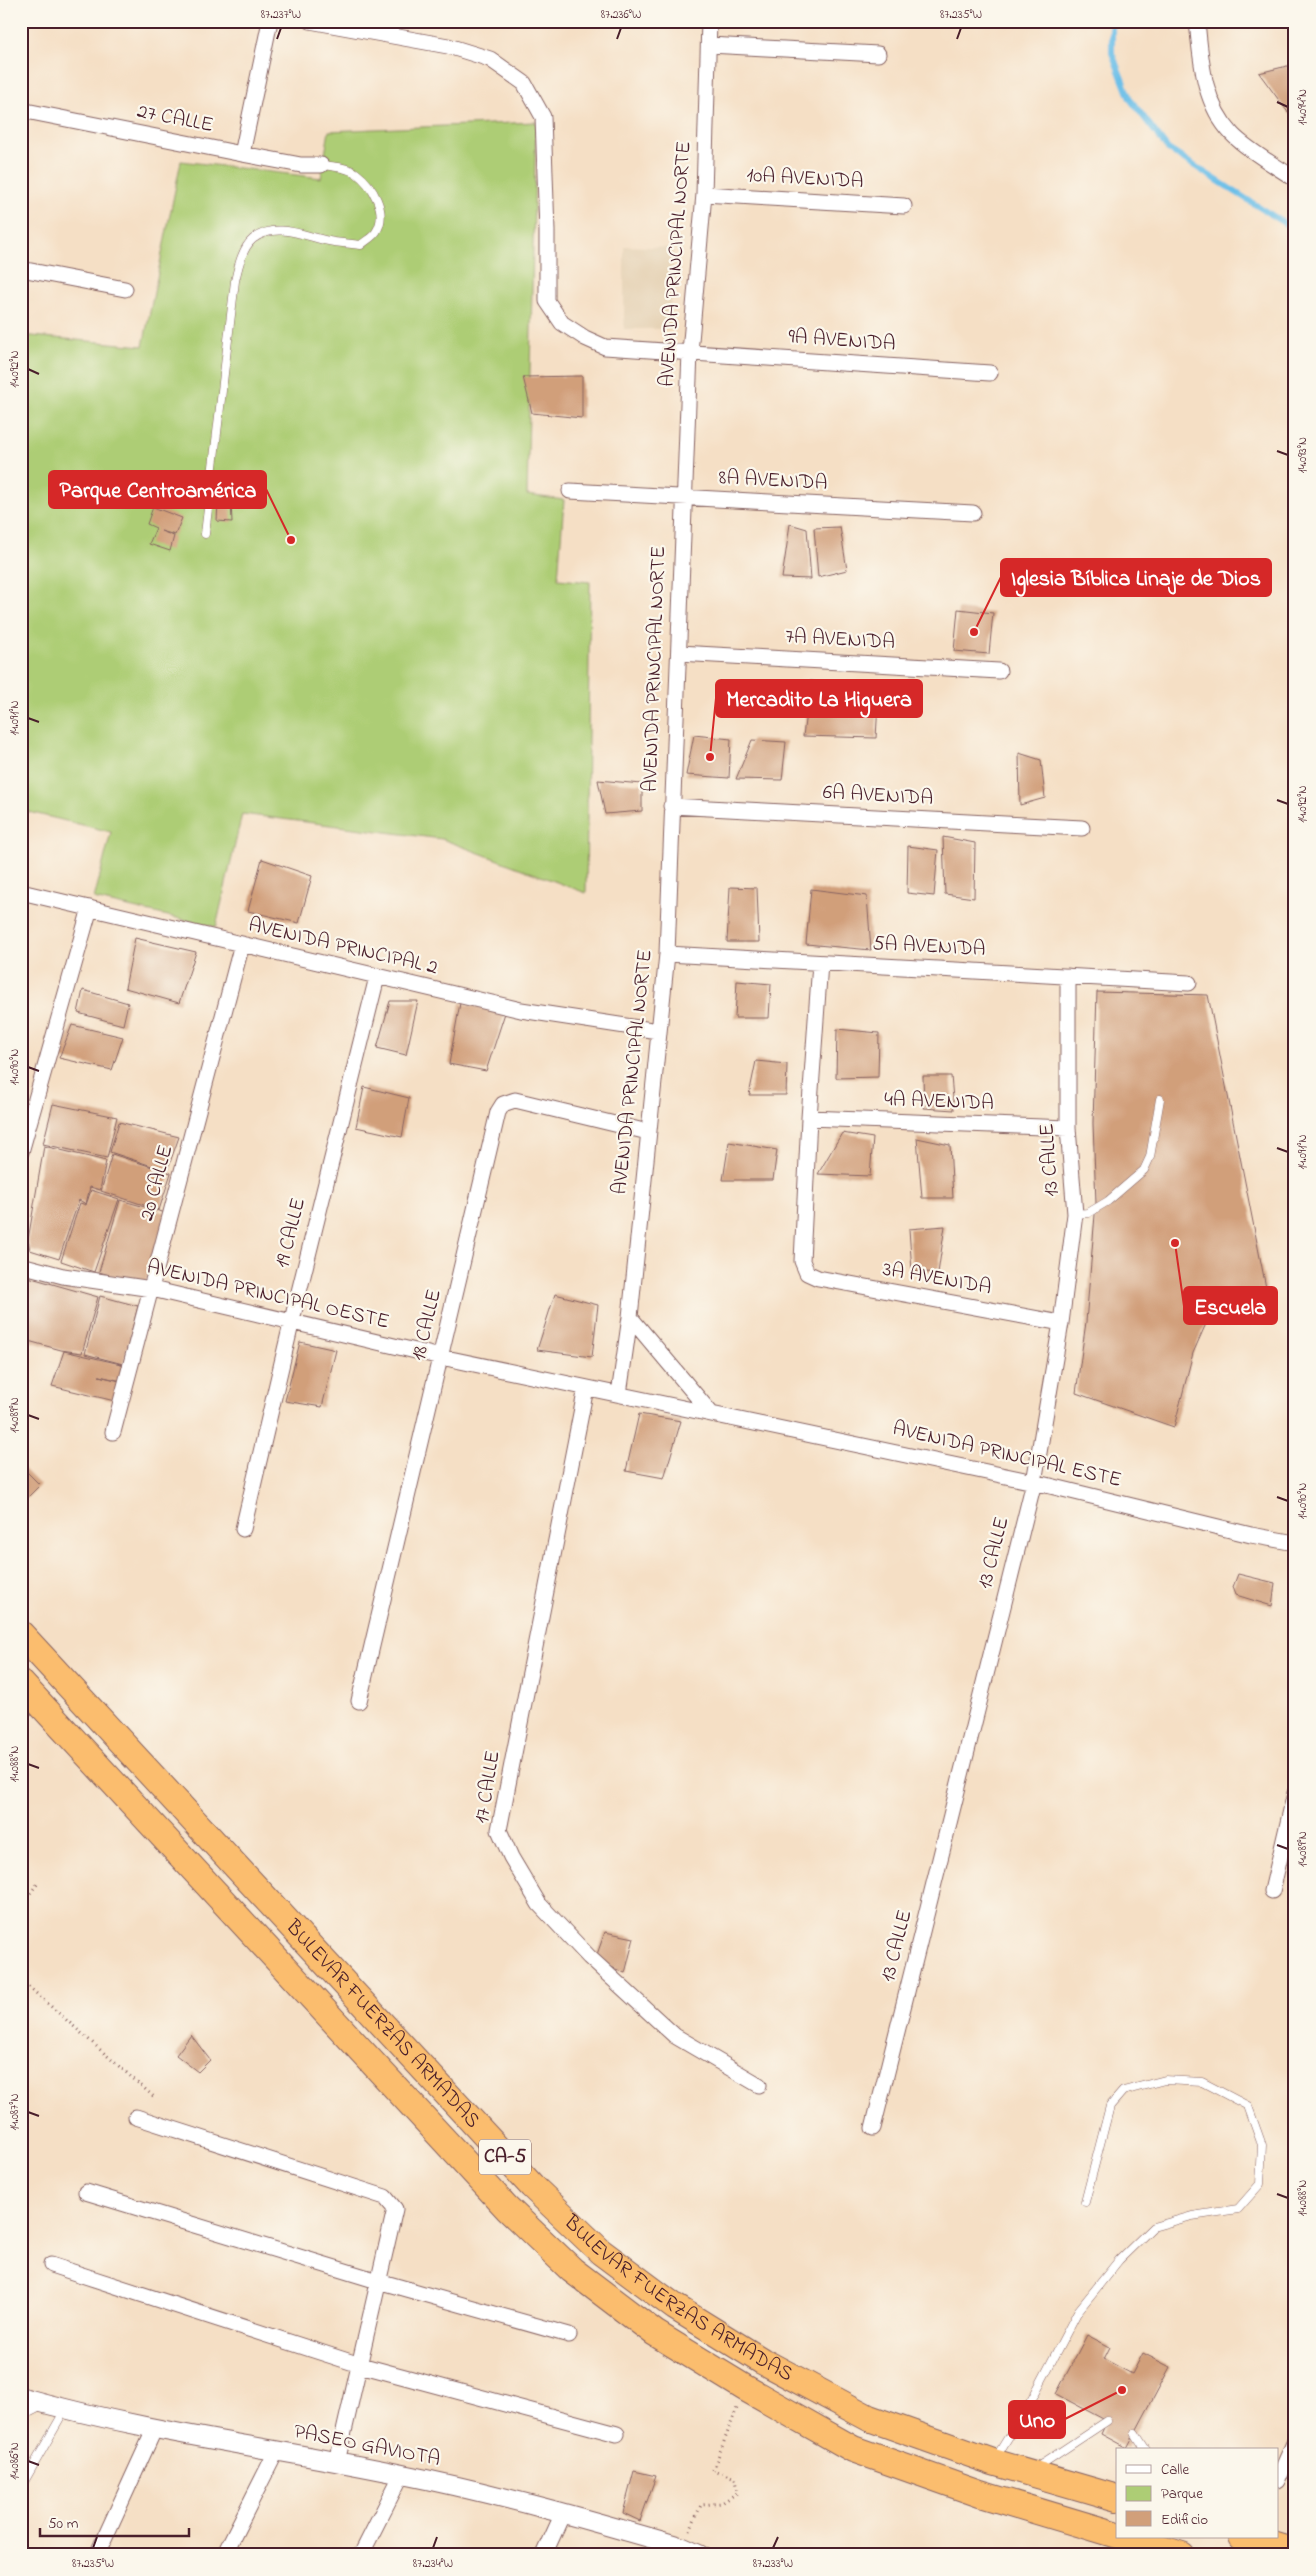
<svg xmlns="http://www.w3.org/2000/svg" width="1316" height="2576" font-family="'Indie Flower',sans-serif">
	<rect width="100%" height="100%" fill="#fbf7ec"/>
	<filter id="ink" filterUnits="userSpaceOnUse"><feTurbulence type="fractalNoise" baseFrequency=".02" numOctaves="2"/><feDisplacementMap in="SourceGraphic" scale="10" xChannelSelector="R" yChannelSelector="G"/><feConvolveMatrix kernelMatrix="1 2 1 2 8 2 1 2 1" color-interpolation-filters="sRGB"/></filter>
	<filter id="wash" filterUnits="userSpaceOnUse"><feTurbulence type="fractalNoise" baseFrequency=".0096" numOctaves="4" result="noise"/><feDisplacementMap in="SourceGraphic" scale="20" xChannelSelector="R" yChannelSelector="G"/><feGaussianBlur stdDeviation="1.12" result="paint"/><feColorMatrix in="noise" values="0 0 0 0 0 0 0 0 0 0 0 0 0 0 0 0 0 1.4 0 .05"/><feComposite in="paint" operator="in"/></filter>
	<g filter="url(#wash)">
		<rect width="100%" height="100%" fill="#f5dfc5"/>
		<path fill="#e5d1b4" d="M624,246L673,248L670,329H624Z"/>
		<path fill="#adcd75" stroke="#7c7650" d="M536,122L527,495L564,500L558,579L590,582L586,893L442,839L242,814L216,927L94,899L111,832L21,810V335L143,346L181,161L321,178L329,131Z"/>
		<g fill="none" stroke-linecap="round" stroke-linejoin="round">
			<path stroke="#6cbfe8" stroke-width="6" d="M1112,21V53L1130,99L1168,149L1295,230"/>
		</g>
		<g id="blocks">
			<path fill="#d19f7a" d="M1295,64V122L1259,73Z
				M582,376V418L532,413L523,377Z
				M218,501H231L232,522L217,521Z
				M153,507L182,518L175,535L161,531L174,536L170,551L149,544L156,528L147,524Z
				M790,524L807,529L811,579L782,578Z
				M840,527L847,570L818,577L814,528Z
				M958,609L993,613L989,654L954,651Z
				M810,681L879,687L876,738L803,736Z
				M694,735L731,739L729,778L686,775Z
				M752,740L786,742L782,780L736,779Z
				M1019,753L1041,760L1045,798L1020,805Z
				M598,780L642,784V811L605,814Z
				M943,837L975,843L974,898L945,894Z
				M908,846L938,850L934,896L907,893Z
				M262,859L312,876L299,923L248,911Z
				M730,887L757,888L759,942H727Z
				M811,889L867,896L871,950L806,944Z
				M135,938L196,952L179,1003L125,988Z
				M737,981L771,984L769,1018H735Z
				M83,990L128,1003L123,1025L78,1013Z
				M1097,992L1208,995L1269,1303L1227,1299L1209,1317L1193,1353L1174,1427L1076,1393L1086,1322L1096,1203L1093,1123Z
				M390,1001H418L406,1055L377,1048Z
				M460,1003L505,1013L486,1071L449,1064Z
				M72,1025L123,1037L112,1070L59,1058Z
				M837,1029L879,1033L878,1077L836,1078Z
				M756,1061L787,1064L786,1095H749Z
				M923,1076H951L954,1110L924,1108Z
				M364,1087L409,1098L402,1137L356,1127Z
				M21,1088H23L26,1117L21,1116Z
				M53,1104L117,1117L107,1158L43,1144Z
				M119,1122L179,1137L167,1171L110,1152Z
				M842,1133L873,1138L870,1176L818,1174Z
				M917,1138L950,1145L953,1198H922Z
				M729,1142L777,1150L773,1180H723Z
				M44,1146L106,1161L100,1190L90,1187L86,1204L79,1200L59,1259L30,1250L28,1240Z
				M112,1154L171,1173L159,1210L101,1191Z
				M91,1190L119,1199L94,1272L61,1261L80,1203L86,1205Z
				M120,1200L166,1213L146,1281L140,1284L99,1272Z
				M945,1226L938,1273L912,1271L909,1229Z
				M21,1275L98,1297L82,1353L61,1350L21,1339Z
				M555,1294L598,1305L592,1357L537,1350Z
				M100,1296L138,1306L123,1364L85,1354Z
				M300,1342L336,1350L322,1407L285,1401Z
				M64,1351L125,1365L122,1381L99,1376L124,1382L119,1402L52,1386Z
				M639,1414L681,1421L664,1478L626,1471Z
				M21,1466L40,1485L21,1504Z
				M1238,1574L1275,1583L1272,1606L1236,1595L1233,1587Z
				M605,1932L634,1938L625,1973L595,1960Z
				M191,2035L210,2060L198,2072L176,2055Z
				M1087,2335L1110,2347L1104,2359L1132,2374L1143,2353L1170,2367L1127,2448L1101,2434L1107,2421L1056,2394Z
				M634,2471L656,2476L640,2521L623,2513Z"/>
		</g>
	</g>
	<g filter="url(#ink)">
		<use href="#blocks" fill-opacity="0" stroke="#866261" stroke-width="1"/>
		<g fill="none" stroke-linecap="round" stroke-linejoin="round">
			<defs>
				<path id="service" d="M205,534L235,281C238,268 242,248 253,239C277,220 308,238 334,242C343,243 352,244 361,245C365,241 373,237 376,232C389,212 372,185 356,173C346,167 332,166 321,165
					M1075,1214L1088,1213L1108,1201L1144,1170L1150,1157L1160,1099
					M21,2417L42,2406
					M1135,2433L1146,2450
					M995,2459L1032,2399L1078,2311L1119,2260L1153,2227L1192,2216L1238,2209L1260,2184L1262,2145L1248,2106L1202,2082L1165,2080L1123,2091L1110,2106L1085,2202
					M1036,2468L1107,2421
					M21,2487L65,2410"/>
				<path id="minor" d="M310,21L448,46L490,59L524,83L543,117L547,231V301L562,323L585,338L605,347L990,373
					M709,21L704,194L690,352L667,954L630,1317L710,1412
					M1197,21C1201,61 1203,103 1232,134C1247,150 1276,166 1295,179
					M709,45L878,54
					M21,110L242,154L301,165H321
					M242,154L270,21
					M704,194L904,206
					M21,269L125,289
					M570,491L973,513
					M679,653L999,671
					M671,806L1082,828
					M21,892L521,1010L658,1031
					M667,954L1189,983
					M820,963L809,1118L802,1261L807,1273L818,1278L1061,1323
					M809,1118L1068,1128
					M21,1152L90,908
					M21,1265L63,1276L152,1289L441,1357L1034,1482L1251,1535L1295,1543
					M586,1388L499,1830L511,1857L539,1904L589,1957L675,2036L759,2085
					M619,1394L630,1317
					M113,1432L242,944
					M243,1529L292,1320L377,977
					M359,1701L498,1112L503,1104L515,1100L648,1132
					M1272,1891L1295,1793
					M136,2117L385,2197L395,2209L337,2462
					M873,2128L1034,1482L1061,1323L1075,1214L1068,1128V976
					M86,2192L378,2281L569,2335
					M51,2265L360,2365L617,2434
					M1277,2481L1295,2441
					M97,2555L155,2428
					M224,2555L277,2450
					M361,2555L402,2474
					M544,2555L563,2513"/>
				<path id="tertiary" d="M21,2397C145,2432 274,2448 400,2474C495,2493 589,2520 682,2547L700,2555"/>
				<g id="trunk">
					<path id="s1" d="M21,1634L532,2186L601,2252L675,2307L762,2361L869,2418L993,2462L1117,2498"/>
					<path d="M21,1683L507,2208L572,2270L655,2333L745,2388L853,2449L980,2494L1117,2535"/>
					<path d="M1124,2537L1182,2555"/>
					<path d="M1242,2537L1295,2553"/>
				</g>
			</defs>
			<use href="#service" stroke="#866261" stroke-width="9"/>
			<use href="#minor" stroke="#866261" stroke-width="17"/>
			<use href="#tertiary" stroke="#866261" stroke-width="21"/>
			<use href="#trunk" stroke="#866261" stroke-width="28"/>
			<path stroke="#866261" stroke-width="3" stroke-dasharray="1 4" stroke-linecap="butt" d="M21,1905L38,1883
				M21,1980L154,2097
				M690,2530L701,2505L722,2503L737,2493L735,2478L713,2470L737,2408"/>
			<use href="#service" stroke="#fff" stroke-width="8"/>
			<use href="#minor" stroke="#fff" stroke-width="15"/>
			<use href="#tertiary" stroke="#fff" stroke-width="19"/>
			<use href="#trunk" stroke="#fbbd6e" stroke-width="26"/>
		</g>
	</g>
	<path fill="none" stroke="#4a1f2b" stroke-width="2" d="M277,39L281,28M617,39L621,28M957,39L961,28M1277,102L1288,107M28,369L39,374M1277,451L1288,455M28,718L39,722M1277,800L1288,804M28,1067L39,1071M1277,1148L1288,1152M28,1415L39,1419M1277,1497L1288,1501M28,1764L39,1768M1277,1845L1288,1849M28,2112L39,2116M1277,2194L1288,2198M28,2461L39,2465M93,2548L97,2537M433,2548L437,2537M773,2548L778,2537"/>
	<g text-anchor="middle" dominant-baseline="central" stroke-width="4.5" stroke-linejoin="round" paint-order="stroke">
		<rect fill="#fbf7ec" stroke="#7f6065" stroke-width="1" x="479" y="2139.5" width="52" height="35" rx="4"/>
		<g font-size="20" font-weight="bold" fill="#4a1f2b">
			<text x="505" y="2157">CA-5</text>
		</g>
		<g font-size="21" fill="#4a1f2b" stroke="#fbf7ec">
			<text transform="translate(175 119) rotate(11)">27 CALLE</text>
			<text transform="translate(805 179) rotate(3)">10A AVENIDA</text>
			<text transform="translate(676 264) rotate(-86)">AVENIDA PRINCIPAL NORTE</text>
			<text transform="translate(842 341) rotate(4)">9A AVENIDA</text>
			<text transform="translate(773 481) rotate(3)">8A AVENIDA</text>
			<text transform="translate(840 640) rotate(3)">7A AVENIDA</text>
			<text transform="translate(655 669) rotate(-88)">AVENIDA PRINCIPAL NORTE</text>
			<text transform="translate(878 796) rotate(3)">6A AVENIDA</text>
			<text transform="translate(343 947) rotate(13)">AVENIDA PRINCIPAL 2</text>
			<text transform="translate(929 947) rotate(3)">5A AVENIDA</text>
			<text transform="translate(633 1072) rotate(-84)">AVENIDA PRINCIPAL NORTE</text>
			<text transform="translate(939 1102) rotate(2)">4A AVENIDA</text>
			<text transform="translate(1050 1160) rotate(-94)">13 CALLE</text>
			<text transform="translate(157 1183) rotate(-75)">20 CALLE</text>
			<text transform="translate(291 1233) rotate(-76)">19 CALLE</text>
			<text transform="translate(937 1279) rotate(10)">3A AVENIDA</text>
			<text transform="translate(268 1295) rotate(13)">AVENIDA PRINCIPAL OESTE</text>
			<text transform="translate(427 1325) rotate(-77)">18 CALLE</text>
			<text transform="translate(1007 1455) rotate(13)">AVENIDA PRINCIPAL ESTE</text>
			<text transform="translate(994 1553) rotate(-76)">13 CALLE</text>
			<text transform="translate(488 1787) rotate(-81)">17 CALLE</text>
			<text transform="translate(897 1946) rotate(-76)">13 CALLE</text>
			<text stroke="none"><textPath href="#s1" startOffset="532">BULEVAR FUERZAS ARMADAS</textPath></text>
			<text stroke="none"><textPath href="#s1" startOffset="938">BULEVAR FUERZAS ARMADAS</textPath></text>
			<text transform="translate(367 2446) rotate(11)">PASEO GAVIOTA</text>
		</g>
	</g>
	<path fill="none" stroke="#d62828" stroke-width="2" d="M291 540L266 489M974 632L1001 577M710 757L716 698M1175 1243L1184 1306M1122 2390L1065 2419"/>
	<g fill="#d62828" stroke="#fbf7ec" stroke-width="2">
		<circle cx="291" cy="540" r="5"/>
		<circle cx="974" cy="632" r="5"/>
		<circle cx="710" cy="757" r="5"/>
		<circle cx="1175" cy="1243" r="5"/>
		<circle cx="1122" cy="2390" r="5"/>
	</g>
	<g fill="#d62828" stroke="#d62828" stroke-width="2">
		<rect x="49" y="471" width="217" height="37" rx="5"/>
		<rect x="1001" y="559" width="270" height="37" rx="5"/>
		<rect x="716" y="680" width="206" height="37" rx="5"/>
		<rect x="1184" y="1287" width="93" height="37" rx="5"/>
		<rect x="1009" y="2401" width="56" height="37" rx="5"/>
	</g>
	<g font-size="22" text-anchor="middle" font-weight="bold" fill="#fff">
		<text x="158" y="497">Parque Centroamérica</text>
		<text x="1136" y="585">Iglesia Bíblica Linaje de Dios</text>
		<text x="819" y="706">Mercadito La Higuera</text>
		<text x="1230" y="1314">Escuela</text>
		<text x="1037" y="2427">Uno</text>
	</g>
	<rect width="1316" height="2576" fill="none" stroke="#fbf7ec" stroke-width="55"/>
	<rect x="1116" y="2448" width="162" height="90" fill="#fbf7ec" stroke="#b4a19f"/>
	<rect x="1126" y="2465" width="25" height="8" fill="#ffffff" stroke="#b4a19f"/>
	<text x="1161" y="2474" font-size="15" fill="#4a1f2b">Calle</text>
	<rect x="1126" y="2486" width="25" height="15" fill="#adcd75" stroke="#b4a19f"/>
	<text x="1161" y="2498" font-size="15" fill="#4a1f2b">Parque</text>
	<rect x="1126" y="2511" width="25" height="15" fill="#d19f7a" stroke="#b4a19f"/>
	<text x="1161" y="2524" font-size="15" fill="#4a1f2b">Edificio</text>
	<path d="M40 2528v8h149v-8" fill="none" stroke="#4a1f2b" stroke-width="2.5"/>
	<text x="48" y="2528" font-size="15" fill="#4a1f2b" stroke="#fbf7ec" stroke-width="4" paint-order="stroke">50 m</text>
	<rect x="28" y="28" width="1260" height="2520" fill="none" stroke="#4a1f2b" stroke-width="2"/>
	<g font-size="12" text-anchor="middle" fill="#4a1f2b">
		<text x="281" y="18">87.237°W</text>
		<text x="621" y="18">87.236°W</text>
		<text x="961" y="18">87.235°W</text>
		<text transform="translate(1302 107) rotate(-90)" y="4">14.094°N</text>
		<text transform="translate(14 369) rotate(-90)" y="4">14.092°N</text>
		<text transform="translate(1302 455) rotate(-90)" y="4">14.093°N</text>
		<text transform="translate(14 718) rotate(-90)" y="4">14.091°N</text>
		<text transform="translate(1302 804) rotate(-90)" y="4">14.092°N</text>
		<text transform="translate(14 1067) rotate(-90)" y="4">14.090°N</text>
		<text transform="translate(1302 1152) rotate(-90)" y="4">14.091°N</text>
		<text transform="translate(14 1415) rotate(-90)" y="4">14.089°N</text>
		<text transform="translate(1302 1501) rotate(-90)" y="4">14.090°N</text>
		<text transform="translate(14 1764) rotate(-90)" y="4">14.088°N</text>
		<text transform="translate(1302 1849) rotate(-90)" y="4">14.089°N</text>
		<text transform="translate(14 2112) rotate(-90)" y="4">14.087°N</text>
		<text transform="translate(1302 2198) rotate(-90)" y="4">14.088°N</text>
		<text transform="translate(14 2461) rotate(-90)" y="4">14.086°N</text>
		<text x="93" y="2567">87.235°W</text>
		<text x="433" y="2567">87.234°W</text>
		<text x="773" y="2567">87.233°W</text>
	</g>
</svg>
